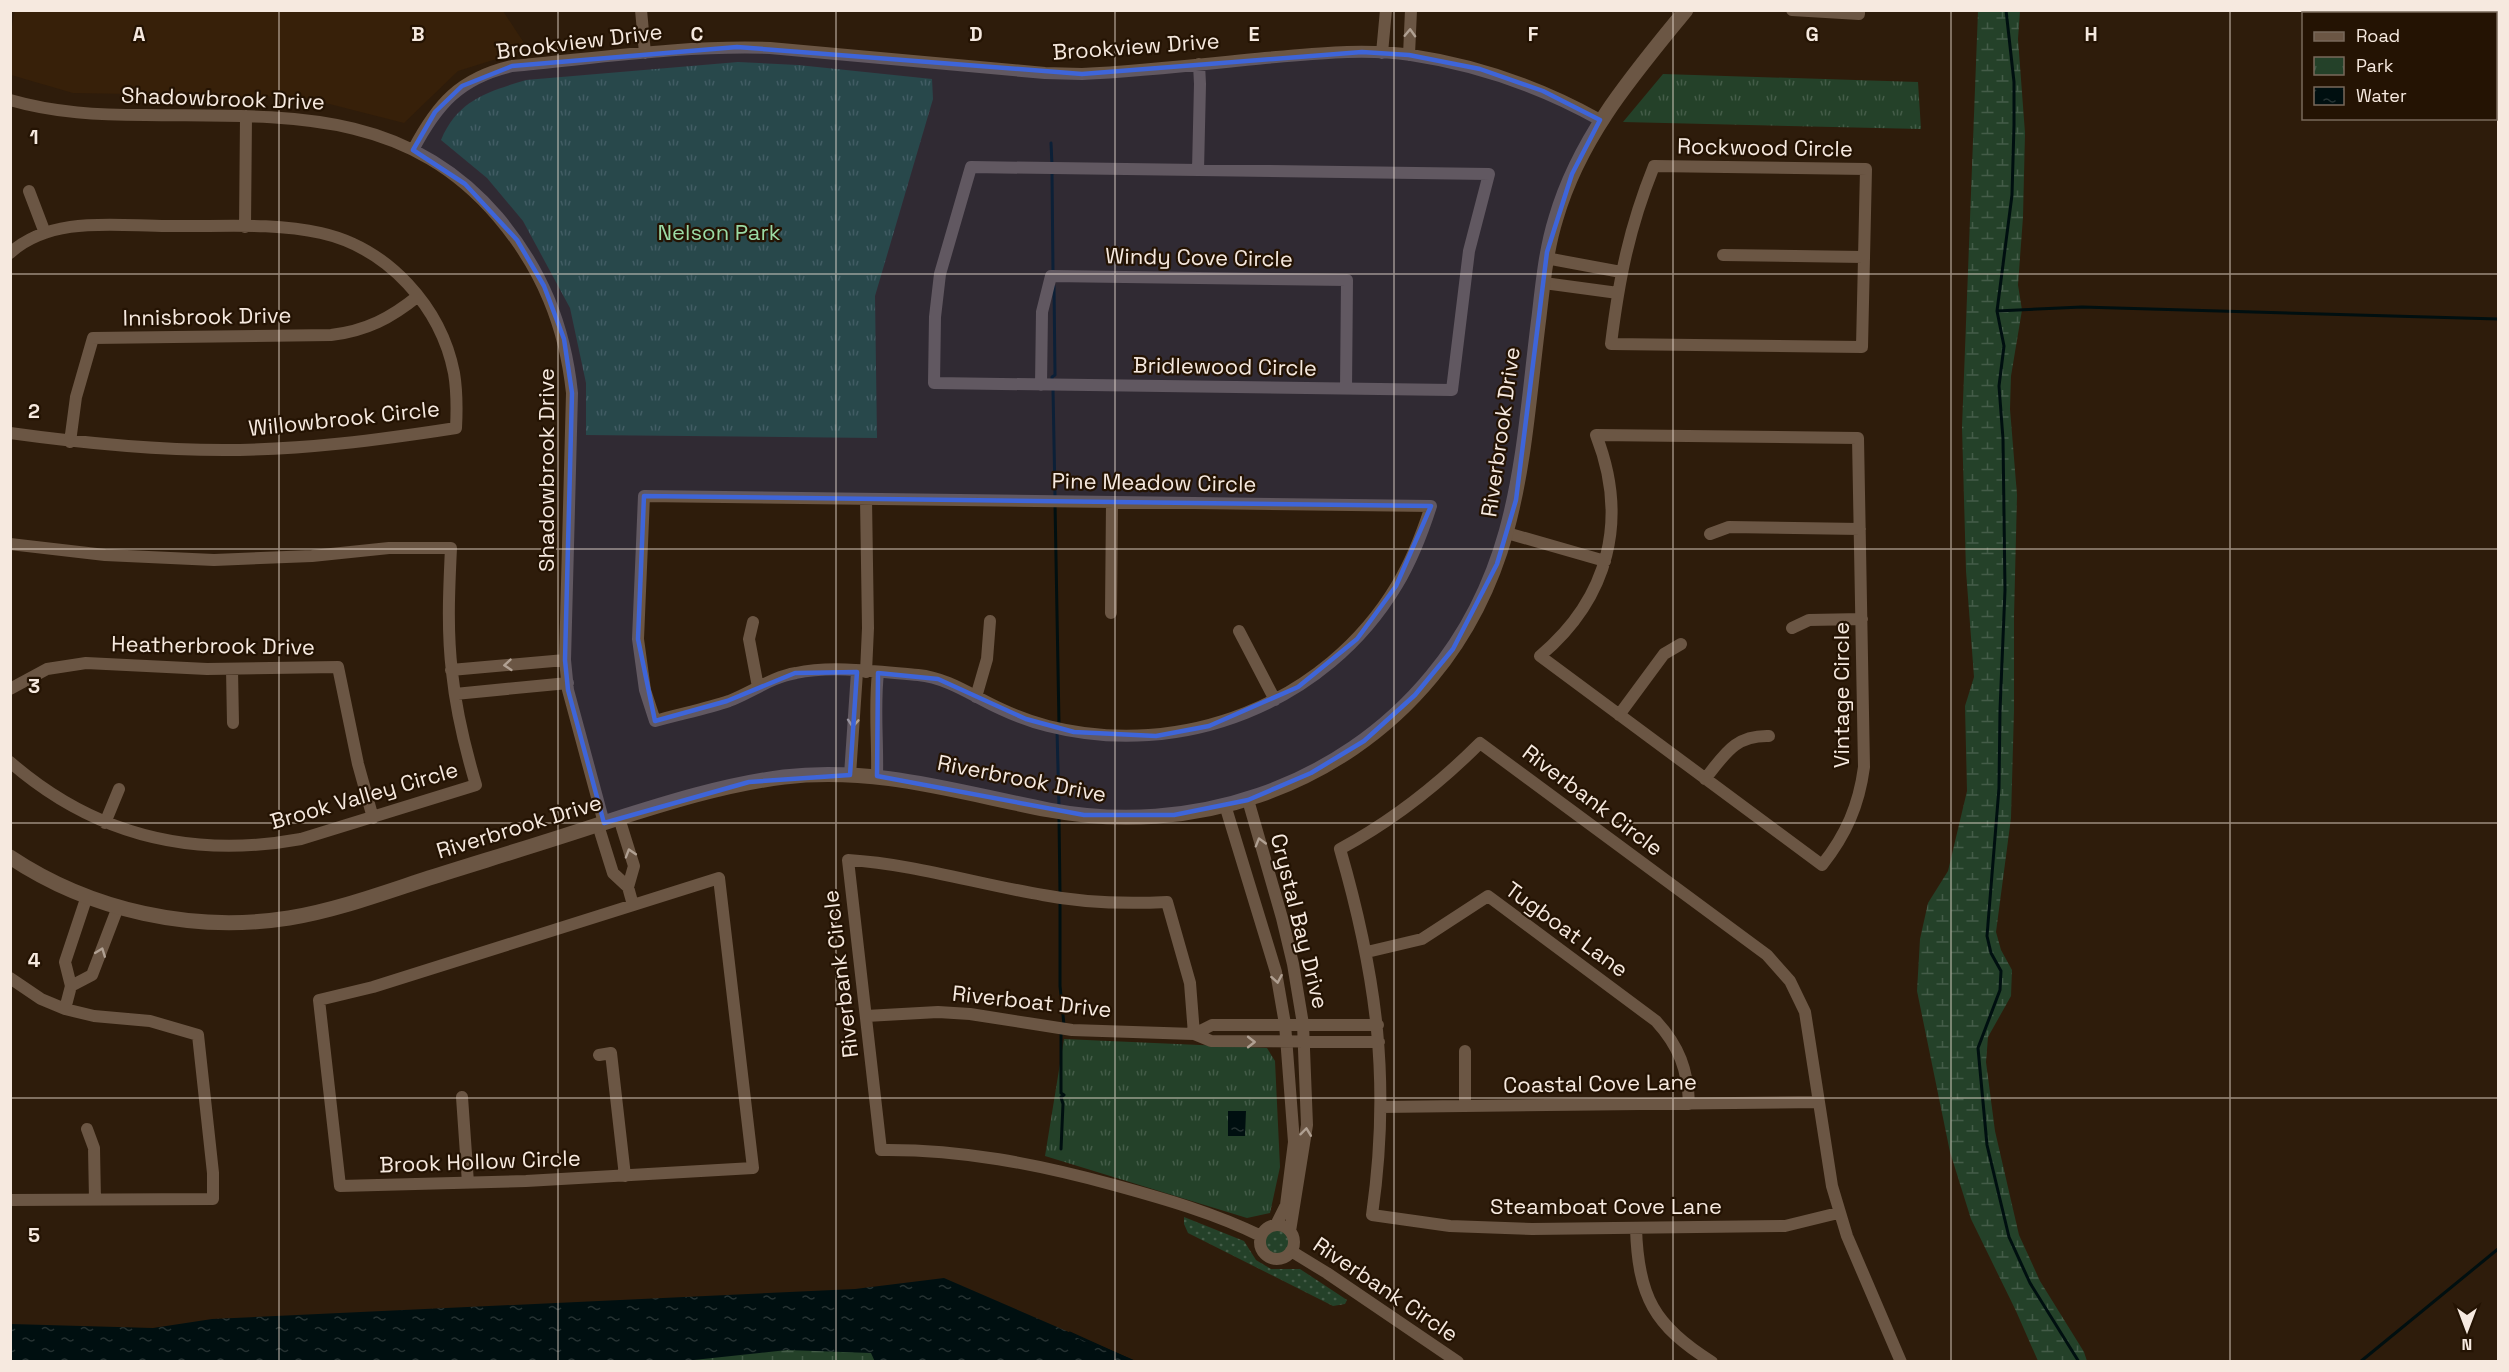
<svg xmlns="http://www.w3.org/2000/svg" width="2509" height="1372" font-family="'Space Grotesk',sans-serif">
	<defs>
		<pattern id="grass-dots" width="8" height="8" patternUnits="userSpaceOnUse" patternTransform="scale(1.5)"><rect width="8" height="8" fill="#244129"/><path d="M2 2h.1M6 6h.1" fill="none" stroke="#445c48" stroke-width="1.8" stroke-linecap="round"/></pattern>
		<pattern id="wetland-marsh" width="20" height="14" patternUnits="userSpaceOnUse" patternTransform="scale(1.5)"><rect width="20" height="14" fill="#244129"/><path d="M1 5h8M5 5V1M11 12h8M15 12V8" fill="none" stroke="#445c48"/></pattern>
		<pattern id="park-tufts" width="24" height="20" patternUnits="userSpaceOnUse" patternTransform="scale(1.5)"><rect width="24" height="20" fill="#244129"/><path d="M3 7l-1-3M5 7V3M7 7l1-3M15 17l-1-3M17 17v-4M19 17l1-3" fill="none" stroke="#445c48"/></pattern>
		<pattern id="water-ripples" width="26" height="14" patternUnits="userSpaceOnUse" patternTransform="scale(1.5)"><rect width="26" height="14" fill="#000f10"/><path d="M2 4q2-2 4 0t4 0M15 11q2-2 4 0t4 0" fill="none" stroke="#263232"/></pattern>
	</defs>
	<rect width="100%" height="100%" fill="#2e1c0b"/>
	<path fill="#372009" d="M15,11H503L528,49L458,71L404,123L302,97L73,93L11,75V31Z"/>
	<path fill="url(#grass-dots)" d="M1184,1217L1244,1241L1256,1260L1271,1269H1300L1347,1300L1345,1304L1333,1306L1188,1233L1184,1224Z
		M1261 1242a14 14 0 1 1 28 0a14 14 0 1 1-28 0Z"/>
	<path fill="url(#wetland-marsh)" d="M1978,11H2020L2018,39L2025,133L2023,217L2018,285L2022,310L2011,376L2010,409L2017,495L2014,617V710L2011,818L1996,932L2001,950L2012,970L2011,996L1988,1037L1986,1062L1995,1131L2019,1235L2040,1281L2084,1352L2087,1361H2038L2016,1311L1971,1219L1950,1152L1917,991L1920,939L1928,903L1948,871L1967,791L1965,706L1974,677L1966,571L1962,427Z
		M851,1333L1061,1362H560Z"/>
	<path fill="url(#park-tufts)" d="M738,62L798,65L932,79L933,99L875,296L877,438L586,435V383L570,308L523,221L487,178L441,140C458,100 487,92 526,80Z
		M1663,74L1918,82L1921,129L1623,122Z
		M1064,1039L1267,1048L1275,1061L1280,1167L1270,1213L1247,1218L1045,1156Z"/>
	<path fill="url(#water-ripples)" d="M1228,1111H1246L1245,1136H1228Z
		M944,1278L1136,1361L875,1362L871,1353L787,1350L675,1362L11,1361V1324L153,1328L212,1319L855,1289Z"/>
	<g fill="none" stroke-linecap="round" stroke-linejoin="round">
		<path stroke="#000f10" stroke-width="3" d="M2006,10L2014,82V125L2012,195L1997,311L2004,346L1999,386L2003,439L2005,590L2000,710L1999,788L1987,936L1991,953L2001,971L2000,990L1978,1048L1987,1145L2009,1237L2030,1283L2079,1362
			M1051,143L1052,165
			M1052,172L1053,273
			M1997,311L2082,307L2498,319
			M1052,382V377L1055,375L1054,286
			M1053,389L1055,496
			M1055,503L1059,724
			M1057,730L1059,807
			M1059,817L1060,894
			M1060,901V986L1064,1025
			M1061,1031V1093L1064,1095L1061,1097L1063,1104L1061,1149
			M1070,1333L1134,1362
			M2360,1362L2498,1249"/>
		<path stroke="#6b5644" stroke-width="12" d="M641,10L645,53
			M1792,10L1859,14V10
			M1382,53L1386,10
			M1409,55L1411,10
			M10,100C55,113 99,115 145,115C277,117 403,105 498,217C542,269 565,326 572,393L565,660L568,690L604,823
			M413,150C437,104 460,78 512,66C598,58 684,45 770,48L1045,73L1082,74C1143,71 1204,64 1265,58C1313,54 1362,48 1411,55C1478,65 1541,87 1600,120
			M1654,166L1866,169L1862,347L1611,344C1619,279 1629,228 1654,166Z
			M971,167L1489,174L1469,251L1452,390L934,383L935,317L940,274Z
			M1198,170L1200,84L1199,64
			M29,191L45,233
			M245,227L246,116
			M10,253C52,215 116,226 167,226C217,227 272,222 321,233C388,248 441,307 454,373C457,391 457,409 456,428C379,440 302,450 224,450C153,450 82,443 10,433
			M1723,255L1864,257
			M1546,258L1621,272
			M1544,283L1618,293
			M1041,385L1042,312L1051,276L1347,280L1346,389
			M1596,435L1858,438L1864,767C1859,805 1846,835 1822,865L1540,656C1609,598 1629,519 1596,435Z
			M70,442L76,397L93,338L331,335C366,331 391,318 418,296
			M644,496L1431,506C1422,534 1412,560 1397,585C1326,704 1181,760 1048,726C1032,722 1016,716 1001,709C974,697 949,678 918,675C881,672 832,665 796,673C772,677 752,692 729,701C706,709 679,714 655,721L645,690L638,639Z
			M1507,533L1605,561
			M1710,534L1729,527L1860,529
			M10,544L105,555L214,560L312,556L389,548H451C449,589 447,631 452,672C456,711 465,748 476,785L301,839C192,859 95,836 10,762
			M1111,613L1112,502
			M753,622L749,639L758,687
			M1792,628L1809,620L1862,619
			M1239,631L1275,700
			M232,669L233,723
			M451,670L565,660
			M866,672L868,628L866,499
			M10,689L47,669L86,663L207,669L338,667L358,764L373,818
			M455,694L568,683
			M976,697L987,659L990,621
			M1619,715L1664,654L1681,644
			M850,775L857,672
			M877,776C878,741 874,707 878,673
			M1705,779C1725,754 1735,735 1769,736
			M1248,800L1282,918L1293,964L1303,1024L1307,1125L1290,1231
			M1225,805L1276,972L1285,1024L1294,1142L1286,1205L1276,1225
			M619,818L634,866L628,887
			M105,823L119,789
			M598,825L613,873L628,887L633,905
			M719,878L753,1168L526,1181L340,1186L319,1000L373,987Z
			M1367,952L1422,939L1488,896L1656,1021C1679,1046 1688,1070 1689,1104
			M10,978L41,999L65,1009L94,1016L150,1021L198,1035L213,1173V1199L10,1200
			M71,986L92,975L118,907
			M65,1009L71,986L65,962L87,896
			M866,1016L938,1012L970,1014L1072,1030L1194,1034L1211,1041L1379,1042
			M1194,1034L1190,983L1167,902C1126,904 1084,903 1043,895C977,884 914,864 848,860L881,1150C961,1149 1037,1164 1114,1185C1165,1199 1214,1213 1261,1236
			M1194,1034L1212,1025H1378
			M1465,1051V1106
			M599,1055L611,1053L625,1176
			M462,1097L468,1183
			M1381,1107L1819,1102
			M87,1129L94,1148L95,1200
			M1838,1213L1785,1226L1532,1229L1450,1226L1372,1215C1391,1082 1377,977 1340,849C1394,820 1438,785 1480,743L1767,955L1790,981L1805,1012L1832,1186L1847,1236L1901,1362
			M1260 1242a17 17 0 1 1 34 0a17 17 0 1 1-34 0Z
			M1636,1228C1638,1296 1654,1326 1712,1362
			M1291,1251L1327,1273L1458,1362"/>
		<path stroke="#6b5644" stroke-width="15" d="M10,857C91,911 193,933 289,918C337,910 383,893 429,878C486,860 543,843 600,824C660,805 721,785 784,777C877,766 960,793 1049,810C1191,837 1340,788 1432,676C1522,567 1522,449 1539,317C1543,283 1546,250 1556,218C1580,136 1633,75 1686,10"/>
	</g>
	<defs><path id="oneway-chevron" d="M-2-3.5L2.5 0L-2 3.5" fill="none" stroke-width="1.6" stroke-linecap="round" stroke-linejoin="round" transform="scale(1.5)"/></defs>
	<g stroke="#b0a092">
		<use href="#oneway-chevron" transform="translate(1410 33) rotate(-88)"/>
		<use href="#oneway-chevron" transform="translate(508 665) rotate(175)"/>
		<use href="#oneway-chevron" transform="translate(853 723) rotate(94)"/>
		<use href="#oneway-chevron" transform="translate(1260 842) rotate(-106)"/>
		<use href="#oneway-chevron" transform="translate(630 853) rotate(-107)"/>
		<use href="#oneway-chevron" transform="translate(101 952) rotate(-69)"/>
		<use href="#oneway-chevron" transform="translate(1277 979) rotate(80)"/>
		<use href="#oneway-chevron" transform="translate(1251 1042)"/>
		<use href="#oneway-chevron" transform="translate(1306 1132) rotate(-83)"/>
	</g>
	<path fill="#3e65d9" fill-opacity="0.2" stroke="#3e65d9" stroke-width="4.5" stroke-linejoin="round" d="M737,47L1082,74L1362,52L1409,55L1480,69L1543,91L1600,120L1572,174L1547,252L1516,500L1497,564L1453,649L1415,695L1364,741L1311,773L1248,800L1174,815H1084L877,776L878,673L938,679L1026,719L1074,732L1156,736L1209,726L1298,687L1357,639L1396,586L1431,506L644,496L638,639L655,721L727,701L795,673L857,672L850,775L749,782L604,823L568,690L565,660L572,393L564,339L544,286L517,240L465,184L413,150L435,112L462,86L512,66Z"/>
	<path fill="none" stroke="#f6e9df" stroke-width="1.5" stroke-opacity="0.55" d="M279,10V1362M558,10V1362M836,10V1362M1115,10V1362M1394,10V1362M1673,10V1362M1951,10V1362M2230,10V1362M10,274H2498M10,549H2498M10,823H2498M10,1098H2498"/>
	<g text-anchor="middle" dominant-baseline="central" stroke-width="4.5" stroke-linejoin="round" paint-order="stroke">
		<g font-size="22" fill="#f6e9df" stroke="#241303">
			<text transform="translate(579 41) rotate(-7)">Brookview Drive</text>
			<text transform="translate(1136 46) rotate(-4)">Brookview Drive</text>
			<text transform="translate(223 98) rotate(2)">Shadowbrook Drive</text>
			<text transform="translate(1765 147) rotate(1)">Rockwood Circle</text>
			<text transform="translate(1199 257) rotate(1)">Windy Cove Circle</text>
			<text transform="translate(207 316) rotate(-1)">Innisbrook Drive</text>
			<text transform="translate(1225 366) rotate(1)">Bridlewood Circle</text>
			<text transform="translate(344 418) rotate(-6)">Willowbrook Circle</text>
			<text transform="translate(1500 432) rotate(-82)">Riverbrook Drive</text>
			<text transform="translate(546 470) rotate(-90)">Shadowbrook Drive</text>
			<text transform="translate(1154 482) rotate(1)">Pine Meadow Circle</text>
			<text transform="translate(213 645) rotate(1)">Heatherbrook Drive</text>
			<text transform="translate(1841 695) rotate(-90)">Vintage Circle</text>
			<text transform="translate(1022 778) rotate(11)">Riverbrook Drive</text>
			<text transform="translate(364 795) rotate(-16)">Brook Valley Circle</text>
			<text transform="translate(1593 800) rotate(37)">Riverbank Circle</text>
			<text transform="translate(519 826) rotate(-17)">Riverbrook Drive</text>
			<text transform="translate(1300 921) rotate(76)">Crystal Bay Drive</text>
			<text transform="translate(1567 929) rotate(36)">Tugboat Lane</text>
			<text transform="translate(840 974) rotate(-97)">Riverbank Circle</text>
			<text transform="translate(1032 1001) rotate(6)">Riverboat Drive</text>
			<text transform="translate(1600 1083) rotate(-1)">Coastal Cove Lane</text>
			<text transform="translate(480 1161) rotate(-2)">Brook Hollow Circle</text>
			<text x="1606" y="1206">Steamboat Cove Lane</text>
			<text transform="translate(1386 1289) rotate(34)">Riverbank Circle</text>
		</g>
		<g font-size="22" fill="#9bdba5" stroke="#241303">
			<text x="719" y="232">Nelson Park</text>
		</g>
	</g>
	<g font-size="20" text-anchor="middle" font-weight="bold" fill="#f6e9df" stroke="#241303" stroke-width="4.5" stroke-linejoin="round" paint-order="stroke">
		<text x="139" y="41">A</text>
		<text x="418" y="41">B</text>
		<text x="697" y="41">C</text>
		<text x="976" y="41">D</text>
		<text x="1254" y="41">E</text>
		<text x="1533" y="41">F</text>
		<text x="1812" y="41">G</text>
		<text x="2091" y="41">H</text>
		<text x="34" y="144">1</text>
		<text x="34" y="418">2</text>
		<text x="34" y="693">3</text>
		<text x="34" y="967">4</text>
		<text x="34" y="1242">5</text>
	</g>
	<rect width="2509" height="1372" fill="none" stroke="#f6e9df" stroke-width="24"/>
	<rect x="2302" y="12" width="195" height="108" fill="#241303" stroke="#78695b" stroke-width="1.5"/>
	<rect x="2314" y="32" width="30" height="9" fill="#6b5644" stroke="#78695b" stroke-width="1.5"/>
	<text x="2356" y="42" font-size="18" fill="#f6e9df">Road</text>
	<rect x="2314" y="57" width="30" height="18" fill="url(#park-tufts)" stroke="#78695b" stroke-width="1.5"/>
	<text x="2356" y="72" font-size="18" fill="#f6e9df">Park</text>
	<rect x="2314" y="87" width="30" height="18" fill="url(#water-ripples)" stroke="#78695b" stroke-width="1.5"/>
	<text x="2356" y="102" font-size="18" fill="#f6e9df">Water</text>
	<g transform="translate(2467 1330) rotate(180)" stroke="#241303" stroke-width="4.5" paint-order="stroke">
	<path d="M0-4.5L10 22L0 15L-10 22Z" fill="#f6e9df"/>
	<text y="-9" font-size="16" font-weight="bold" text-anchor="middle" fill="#f6e9df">N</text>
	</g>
</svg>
